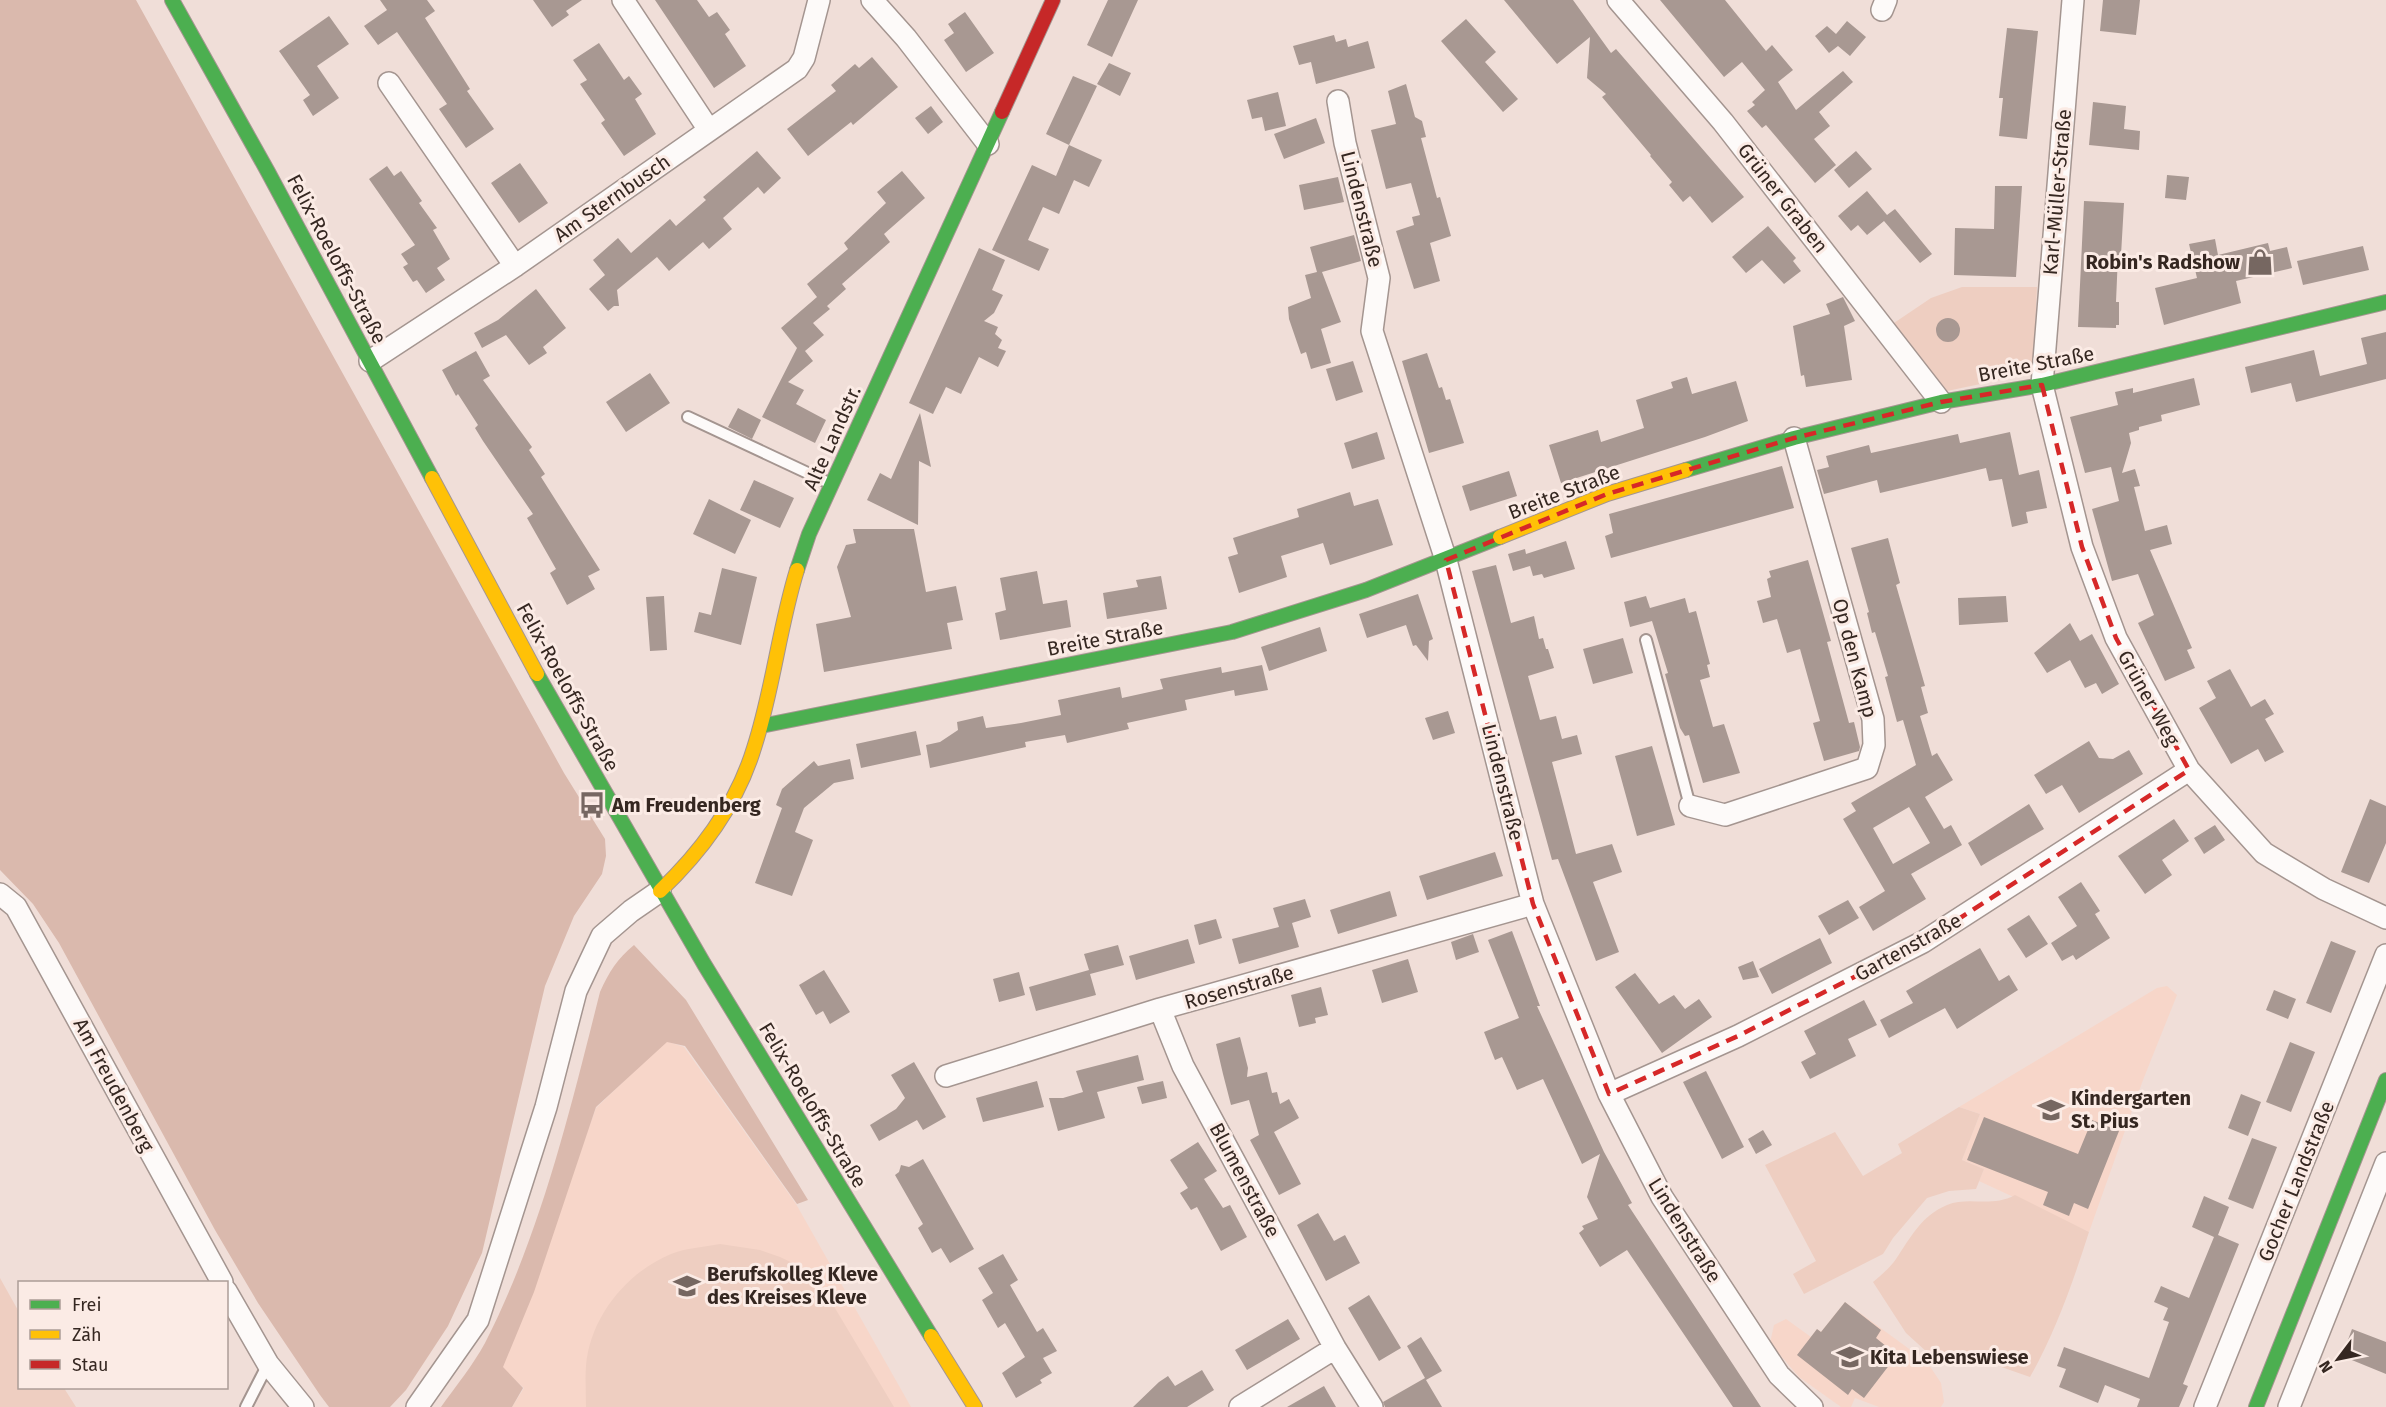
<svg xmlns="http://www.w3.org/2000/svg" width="2386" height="1407" font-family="'Fira Sans',sans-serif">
	<rect width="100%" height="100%" fill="#f0ded8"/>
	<path fill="#f7d6c9" d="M2167,986L2177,995L2143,1080L2089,1232L1979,1181L1984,1169L1962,1160L1980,1114L1959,1107L2157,988Z
		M666,1041L684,1047L796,1204L911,1407H512L524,1388L501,1368L596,1108Z
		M1845,1302L1927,1362L1941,1383L1944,1402L1941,1407H1879L1855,1398L1851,1407H1841L1799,1377L1770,1343L1774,1325L1786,1319L1811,1337L1817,1329L1821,1332Z"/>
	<path fill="#eecec1" d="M1962,287H2037L2033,373L1947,391L1894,323L1931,298Z
		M1959,1107L1980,1114L1962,1160L1984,1169L1976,1189L1949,1191L1927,1198L1893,1238L1883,1254L1804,1294L1793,1274L1816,1261L1765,1165L1835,1132L1863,1176L1902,1153L1898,1144Z
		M2015,1195L2089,1232C2073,1282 2056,1331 2030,1377L1987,1362L1950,1361L1928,1353L1906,1333L1873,1282C1881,1275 1890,1268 1896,1259C1911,1237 1921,1216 1947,1205C1969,1196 1991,1208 2015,1195Z
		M720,1244L760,1250L780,1257L797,1265L820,1283L894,1407H586C586,1393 585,1379 586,1366C590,1317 627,1272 671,1254C686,1248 704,1247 720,1244Z
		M0,1278L19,1312L20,1388H64L76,1407H0Z"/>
	<path fill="#dab9ad" d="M0,0H136L564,773L605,839L606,856L602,874L574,916L545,986L482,1253L448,1326L406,1390L390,1407H329L320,1395L258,1303L215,1230L59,943L33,904L0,870Z
		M634,945L686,1000L808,1200L797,1204L685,1046L667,1042L596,1107L534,1292L503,1367L523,1388L512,1407H441C456,1386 473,1365 485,1343C541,1233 570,1111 600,992C609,972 617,959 634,945Z"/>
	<path fill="#a89892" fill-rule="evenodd" d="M380,0H427L435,11L425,18L470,89L467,91L494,129L466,148L439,109L447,104L397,32L378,45L364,26L387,10Z
		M533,0H582L566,11L569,15L552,27Z
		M655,0H697L709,17L717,12L730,30L725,34L746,66L714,88Z
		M1108,0H1138L1112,57L1087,45Z
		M1504,0H1573L1611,53L1616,49L1744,197L1712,223L1690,196L1683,202L1669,185L1672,182L1650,156L1651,155L1602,97L1606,94L1587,78L1590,37L1557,64Z
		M1660,0H1725L1766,51L1772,45L1793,70L1778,82L1796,110L1843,71L1853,82L1819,112L1830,126L1814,139L1836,165L1815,183L1766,125L1762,128L1747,111L1755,105L1752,102L1765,90L1742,62L1724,77Z
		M2103,0H2140L2136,35L2100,31Z
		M965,12L994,53L966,72L944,40L954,33L948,24Z
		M329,16L349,44L317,66L339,98L313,116L303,100L310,95L279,51Z
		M1466,19L1496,52L1485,62L1518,99L1503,112L1441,41Z
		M1847,21L1866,37L1850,56L1838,46L1829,53L1815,36L1827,26L1836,34Z
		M2007,28L2038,31L2027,139L1999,136L2003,98H1999Z
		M1334,35L1336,42L1346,39L1348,47L1368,41L1375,68L1316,84L1311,62L1299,65L1293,46Z
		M599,43L624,80L629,76L642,94L635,99L656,134L624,156L601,123L605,120L580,84L587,80L573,60Z
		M872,57L898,87L853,125L851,122L808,156L787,129L836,91L831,85L855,64L859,68Z
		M1109,63L1131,73L1120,96L1097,84Z
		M1073,76L1097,86L1069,145L1102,160L1089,187L1074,180L1059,214L1043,207L1028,240L1049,249L1039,271L992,250L1032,165L1056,176L1069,145L1046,134Z
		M1406,84L1415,117L1422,121L1426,137L1421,138L1437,198L1440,197L1451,236L1430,243L1440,281L1414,289L1396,231L1414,225L1412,217L1420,215L1411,183L1386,189L1371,130L1396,124L1388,91Z
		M1278,92L1286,126L1265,131L1262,117L1252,119L1247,100Z
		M2093,102L2126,106L2124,129L2140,131L2139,150L2089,145Z
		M931,106L943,122L928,134L915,118Z
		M1316,118L1325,143L1284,159L1274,134Z
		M757,151L781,178L764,194L758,187L723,218L732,229L709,249L703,242L669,271L657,257L617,290L619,306H614L608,311L589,289L605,275L593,260L618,238L631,253L670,219L676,226L706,200L703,197Z
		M1856,151L1872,169L1849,188L1834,170Z
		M520,163L548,203L519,223L491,183Z
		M387,166L394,176L401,171L422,201L419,203L437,228L433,230L450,259L437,268L445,280L426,293L417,280L413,282L403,267L408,264L401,254L415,245L369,179Z
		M902,171L925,198L884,234L890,242L842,284L846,289L827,306L830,309L813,323L824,335L805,351L813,361L788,382L804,390L796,404L826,420L815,443L762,417L797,348L781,328L817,297L807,284L848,249L844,243L886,203L877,192Z
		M2167,175L2189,177L2186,200L2165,198Z
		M1338,177L1344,202L1304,210L1299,185Z
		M1995,186H2022L2016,277L1954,275L1955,228L1994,229Z
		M1867,191L1887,215L1895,209L1932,254L1920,263L1884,221L1867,235L1858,225L1851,231L1838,216Z
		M2084,201L2124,203L2121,255H2118L2116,302H2119V325H2116V328L2078,327Z
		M1768,226L1796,258L1793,261L1801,271L1784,284L1762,260L1746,273L1732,257Z
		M1354,235L1361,261L1322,272L1341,322L1321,329L1331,363L1311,369L1306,352L1301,354L1289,319L1288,307L1311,298L1305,275L1317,272L1310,247Z
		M2215,239L2218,255L2268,243L2270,251L2287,247L2292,268L2236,281L2241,303L2164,325L2155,288L2197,278L2189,244Z
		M2363,246L2369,270L2303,285L2297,261Z
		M979,248L1005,260L992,290L1003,295L994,313L984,321L998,327L995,334L1002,340L998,348L1006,351L998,367L979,357L961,394L946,387L933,414L909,403Z
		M536,289L566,328L543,347L547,353L529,365L506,335L482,348L474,333L498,320Z
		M1843,297L1855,321L1844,326L1852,380L1806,387L1804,375L1801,376L1793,326L1830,314L1826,304Z
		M1936 330a12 12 0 1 1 24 0a12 12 0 1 1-24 0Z
		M2386,332V379L2296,402L2291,383L2251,393L2245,367L2314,350L2320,376L2367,364L2361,338Z
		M476,351L490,376L483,380L532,447L529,450L545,474L541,477L600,570L588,576L595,589L567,605L550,573L556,569L527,518L533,514L483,441L475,428L478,425L458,394L456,396L442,370Z
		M1427,353L1439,388L1442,387L1446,400L1450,399L1464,443L1429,453L1402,361Z
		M1353,361L1363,392L1336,401L1326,369Z
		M650,373L670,403L626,432L606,402Z
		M1687,377L1692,394L1736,381L1748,421L1705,437L1561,483L1549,445L1598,430L1601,442L1644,428L1636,400L1673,388L1671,382Z
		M2194,378L2200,405L2161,415L2162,421L2139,427V430L2129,433L2131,443L2122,473L2135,469L2140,486L2134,487L2145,531L2167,525L2172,544L2150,550L2192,648L2187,650L2195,668L2165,681L2138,623L2154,615L2138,574L2112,581L2092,509L2119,501L2111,467L2085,473L2070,417L2118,405L2115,392L2133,388V393Z
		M738,408L761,420L752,439L728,427Z
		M920,413L931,467L919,461L918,525L867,500L880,473L891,479Z
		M1377,432L1385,459L1352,469L1344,443Z
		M2010,432L2019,475L2039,470L2047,508L2026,512L2028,523L2012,527L2002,479L1989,481L1986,468L1880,493L1877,480L1824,494L1817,470L1829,467L1826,456L1869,445L1871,453L1958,434L1960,443Z
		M1782,466L1794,508L1611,558L1605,536L1613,533L1609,514Z
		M1509,471L1517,496L1470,511L1462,486Z
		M754,480L794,498L780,528L740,510Z
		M1350,492L1354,506L1378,499L1393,545L1330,565L1323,543L1281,556L1287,577L1239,593L1228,557L1238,554L1233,538L1299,517L1297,509Z
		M709,499L751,520L735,554L693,534Z
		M853,529H914L926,592L956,586L963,620L947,623L952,649L824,672L816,624L851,617L837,567L846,545L856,543Z
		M1888,538L1900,583L1896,585L1925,686L1921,687L1928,713L1920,716L1932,756L1937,753L1953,780L1925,797L1944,829L1951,825L1962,845L1911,874L1926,899L1873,931L1859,907L1885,891L1843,819L1856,811L1851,803L1916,765L1903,720L1897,722L1885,677L1888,676L1875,632L1872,633L1867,613L1869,612L1851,548ZM1909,807L1930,843L1893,864L1873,828Z
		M1566,541L1575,569L1544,578L1542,574L1533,576L1530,566L1513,571L1508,554L1525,549L1526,554Z
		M1808,560L1831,641L1827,642L1849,723L1854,722L1860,747L1859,751L1824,761L1813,723L1820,721L1800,649L1787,653L1777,619L1763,623L1757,601L1771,597L1767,579L1771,577L1769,571Z
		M1496,565L1511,623L1534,616L1539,639L1543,638L1546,649H1548L1554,668L1528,676L1540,720L1556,716L1562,739L1577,735L1582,754L1552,762L1576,854L1612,844L1622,872L1593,882L1619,952L1596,961L1558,859L1552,860L1472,571Z
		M722,568L757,577L741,645L694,632L699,612L711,615Z
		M1037,571L1043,604L1067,600L1071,627L1000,640L995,613L1006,610L1000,578Z
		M1161,576L1167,609L1107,619L1103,593L1138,587L1136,580Z
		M1418,594L1433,639L1429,641L1428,661L1416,645L1413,646L1406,625L1367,638L1359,614Z
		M664,596L667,650L650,651L646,597Z
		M1646,596L1650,608L1685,598L1689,613L1696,611L1710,664L1707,665L1710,677L1700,680L1713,727L1724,724L1740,773L1703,783L1689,735L1685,736L1680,728L1665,674L1668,673L1652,621L1630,627L1624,602Z
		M2006,596L2008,622L1959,625L1958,598Z
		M2070,623L2080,641L2092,634L2119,684L2102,694L2096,683L2085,688L2070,660L2047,673L2034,653Z
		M1320,627L1327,651L1269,671L1261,647Z
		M1623,638L1633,673L1593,684L1583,649Z
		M1262,665L1268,690L1235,696L1234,690L1185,700L1187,710L1127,723L1129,729L1067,743L1065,735L1025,742L1026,747L930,768L926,745L940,742L958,730L957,722L983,716L986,728L1021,723L1061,715L1058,700L1120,687L1122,698L1163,689L1160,679L1221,667L1222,673Z
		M2230,669L2251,707L2265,699L2274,714L2265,719L2284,752L2265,762L2258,749L2231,764L2199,708L2216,698L2207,681Z
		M1448,711L1455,733L1433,740L1425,718Z
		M916,731L921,755L861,768L856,744Z
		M2089,741L2099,758L2113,759L2129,750L2143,774L2079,813L2062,785L2046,794L2034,775Z
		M1652,746L1675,825L1637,836L1615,756Z
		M850,759L854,779L834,783L804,808L795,832L813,840L792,896L755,883L782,808L776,805L782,789L814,761L818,766Z
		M2370,799L2386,806V843L2369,883L2341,872Z
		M2029,804L2044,829L1981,866L1968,843Z
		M2174,819L2189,841L2162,860L2172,875L2145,894L2118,856Z
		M2215,825L2225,840L2204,854L2194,838Z
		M1495,852L1503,876L1427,900L1419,876Z
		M2081,882L2100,911L2095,914L2110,938L2076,960L2073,955L2062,961L2051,943L2077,926L2058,897Z
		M1390,891L1397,916L1338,934L1330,910Z
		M1305,899L1311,917L1292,923L1299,947L1239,964L1232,939L1279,927L1273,908Z
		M1848,900L1859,918L1829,935L1818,916Z
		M2029,915L2048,944L2026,958L2007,929Z
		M1216,919L1222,938L1199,945L1194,925Z
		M1512,931L1540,1006H1537L1604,1152L1632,1203L1628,1205L1761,1407H1733L1627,1250L1600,1267L1579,1233L1584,1229L1582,1226L1598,1219L1587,1197L1600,1154L1582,1164L1543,1079L1517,1090L1502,1057L1495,1060L1484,1032L1519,1018L1488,940Z
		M1473,934L1479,952L1456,960L1451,942Z
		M1820,938L1832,963L1772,994L1759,969Z
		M1188,939L1195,963L1136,980L1129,956Z
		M2331,941L2356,951L2331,1013L2306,1003Z
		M1118,945L1124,965L1090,974L1096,995L1036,1011L1029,987L1089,970L1084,954Z
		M1980,948L1999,981L2009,975L2018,990L1957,1029L1945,1008L1889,1038L1880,1020L1913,1003L1906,991Z
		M1408,959L1418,992L1382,1003L1372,970Z
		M1753,961L1759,977L1743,980L1738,967Z
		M824,970L850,1012L830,1024L823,1011L816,1015L799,985Z
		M1019,972L1025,995L999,1002L993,979Z
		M1635,973L1659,1004L1674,995L1685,1009L1699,999L1712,1017L1662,1053L1615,987Z
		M1321,987L1328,1015L1315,1018L1316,1023L1299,1027L1291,995Z
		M2274,990L2296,999L2288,1019L2266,1010Z
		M1864,1000L1877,1025L1848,1039L1856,1056L1810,1079L1801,1062L1816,1054L1804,1031Z
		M1240,1037L1248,1068L1247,1077L1267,1072L1272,1093L1277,1092L1280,1104L1289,1099L1299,1118L1274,1132L1301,1184L1279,1195L1250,1140L1259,1135L1249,1100L1231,1105L1223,1074L1216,1044Z
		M2290,1042L2315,1052L2291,1112L2266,1102Z
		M1138,1055L1144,1080L1097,1092L1105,1118L1058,1131L1049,1098H1063L1083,1092L1076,1071Z
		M914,1062L946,1117L923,1130L917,1120L879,1141L870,1125L896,1109L905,1098L891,1075Z
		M1706,1071L1744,1147L1722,1159L1683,1082Z
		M1037,1081L1044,1107L983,1122L976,1098Z
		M1163,1081L1167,1098L1142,1104L1137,1087Z
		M2241,1094L2261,1102L2248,1136L2228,1128Z
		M1984,1117L2078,1154L2092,1120L2119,1131L2088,1209L2074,1203L2069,1216L2043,1205L2048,1192L1967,1160Z
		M1763,1130L1772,1145L1756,1154L1748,1139Z
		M2252,1138L2277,1147L2253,1209L2228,1199Z
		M1198,1142L1217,1171L1204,1179L1223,1208L1230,1205L1247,1237L1221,1251L1197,1207L1191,1210L1180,1193L1188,1188L1170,1160Z
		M923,1159L974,1249L950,1263L941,1248L932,1253L918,1228L923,1224L895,1175L899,1172L901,1165L909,1167Z
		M2204,1196L2229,1207L2218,1235L2239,1244L2183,1384L2188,1386L2179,1407H2137L2140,1399L2105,1385L2098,1403L2059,1387L2066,1369L2057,1366L2064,1347L2149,1378L2169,1322L2163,1320L2168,1308L2154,1302L2161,1286L2189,1298L2214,1237L2192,1227Z
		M1318,1213L1334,1241L1345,1235L1360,1263L1326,1281L1297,1225Z
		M1003,1254L1018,1280L1010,1285L1037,1332L1043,1328L1057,1351L1043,1358L1052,1373L1040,1380L1042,1383L1016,1398L1002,1373L1025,1357L1005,1323L998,1328L982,1300L993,1293L978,1268Z
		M1369,1295L1401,1348L1379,1361L1348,1308Z
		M1845,1302L1881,1330L1876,1338L1897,1355L1864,1398L1852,1389L1848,1395L1797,1355L1817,1329L1821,1332Z
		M1288,1319L1300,1339L1247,1370L1235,1350Z
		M2352,1329L2386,1342V1374L2342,1356Z
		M1421,1337L1442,1371L1426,1380L1442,1407H1385L1383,1402L1425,1378L1407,1346Z
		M1202,1370L1214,1390L1187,1407H1133L1159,1382L1168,1376L1175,1386Z
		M1324,1386L1336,1407H1287Z"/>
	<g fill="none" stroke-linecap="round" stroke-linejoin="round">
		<defs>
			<path id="lane" d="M688,417L829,483
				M1646,640L1690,806
				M246,1407L268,1364"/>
			<path id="street" d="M623,0L709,130
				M872,0L906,38L988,144
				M1618,0L1723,122L1941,402
				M2073,0L2042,385L2082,547L2116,638L2189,770L2264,853L2324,889L2386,918
				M1882,10L1886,0
				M389,83L515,266
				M1338,101L1345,143L1379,278L1372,331L1446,560L1533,904L1609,1094L1662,1197L1779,1375L1812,1407
				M370,361L515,266L797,69L804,58L819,0
				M1690,806L1725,815L1867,768L1874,745L1873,719L1794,438
				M0,894L16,907L222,1282
				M1160,1009L1183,1066L1335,1348L1372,1407
				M946,1076L1160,1009L1533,904
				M1609,1094L1738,1036L1923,942L2189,770
				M226,1291L268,1364L303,1407
				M417,1407L478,1320L546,1107L576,991L602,936L631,911L660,891
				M1240,1407L1335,1348
				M2205,1407L2386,955
				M2289,1407L2386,1163"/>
			<path id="fast" d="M172,0L268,172L432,478
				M1686,470L1794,438L1941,402L2042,385L2386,302
				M797,570L809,534L1002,112
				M537,674L704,964L931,1336
				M761,726L1232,632L1366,590L1500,537
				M2256,1407L2386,1080"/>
			<path id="slow" d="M432,478L537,674
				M1500,537L1607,494L1686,470
				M660,891C702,851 737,804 754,748C773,690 779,628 797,570
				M931,1336L975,1407"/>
			<path id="jam" d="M1002,112L1053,0"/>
		</defs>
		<use href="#lane" stroke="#a49590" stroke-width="14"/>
		<use href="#street" stroke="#a49590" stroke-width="24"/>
		<use href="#fast" stroke="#a49590" stroke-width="16"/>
		<use href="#slow" stroke="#a49590" stroke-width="16"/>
		<use href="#jam" stroke="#a49590" stroke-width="16"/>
		<use href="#lane" stroke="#fdfaf9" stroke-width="10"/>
		<use href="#street" stroke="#fdfaf9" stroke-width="21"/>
		<use href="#fast" stroke="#4caf50" stroke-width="14"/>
		<use href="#slow" stroke="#ffc107" stroke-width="14"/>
		<use href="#jam" stroke="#c62828" stroke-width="14"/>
	</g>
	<path fill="none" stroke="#d62828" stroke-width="4.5" stroke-dasharray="12 8" stroke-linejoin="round" d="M2042,385L2082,547L2116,638L2189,770L1923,942L1738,1036L1609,1094L1533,904L1446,560L1607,494L1794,438L1941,402Z"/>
	<defs>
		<symbol id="shop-bare" viewBox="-9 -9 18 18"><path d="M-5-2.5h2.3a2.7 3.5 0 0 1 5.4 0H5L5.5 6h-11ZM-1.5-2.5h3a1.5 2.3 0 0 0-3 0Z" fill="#766761" stroke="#fbebe5" stroke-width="2.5" paint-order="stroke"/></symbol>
		<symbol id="bus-bare" viewBox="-9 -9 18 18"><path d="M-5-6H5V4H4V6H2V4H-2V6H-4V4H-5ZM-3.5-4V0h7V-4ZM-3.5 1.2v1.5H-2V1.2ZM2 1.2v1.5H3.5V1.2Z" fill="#766761" stroke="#fbebe5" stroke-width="2.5" paint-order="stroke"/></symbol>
		<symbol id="school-bare" viewBox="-9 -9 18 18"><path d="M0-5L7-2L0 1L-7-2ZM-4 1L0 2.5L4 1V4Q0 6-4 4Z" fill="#766761" stroke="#fbebe5" stroke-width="2.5" paint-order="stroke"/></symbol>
	</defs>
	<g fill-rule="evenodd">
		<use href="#shop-bare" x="2241" y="243" width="38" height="38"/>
		<use href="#bus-bare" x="573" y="786" width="38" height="38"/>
		<use href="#school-bare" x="2032" y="1091" width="38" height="38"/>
		<use href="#school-bare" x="668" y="1267" width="38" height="38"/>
		<use href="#school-bare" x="1831" y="1338" width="38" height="38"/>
	</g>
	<g text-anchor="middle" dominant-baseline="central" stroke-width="6" stroke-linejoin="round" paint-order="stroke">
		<g font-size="20" fill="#352721" stroke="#fbebe5">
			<text transform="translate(2057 192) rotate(-85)">Karl-Müller-Straße</text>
			<text transform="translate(612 198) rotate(-35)">Am Sternbusch</text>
			<text transform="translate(1783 198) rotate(52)">Grüner Graben</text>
			<text transform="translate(1362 209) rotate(76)">Lindenstraße</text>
			<text transform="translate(337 259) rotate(62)">Felix-Roeloffs-Straße</text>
			<text transform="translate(2036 364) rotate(-11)">Breite Straße</text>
			<text transform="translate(832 438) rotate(-66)">Alte Landstr.</text>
			<text transform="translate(1564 492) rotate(-21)">Breite Straße</text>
			<text transform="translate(1105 638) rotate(-11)">Breite Straße</text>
			<text transform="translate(1855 658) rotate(75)">Op den Kamp</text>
			<text transform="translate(568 687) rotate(61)">Felix-Roeloffs-Straße</text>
			<text transform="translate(2149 698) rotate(61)">Grüner Weg</text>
			<text transform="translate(1503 782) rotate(76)">Lindenstraße</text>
			<text transform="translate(1908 947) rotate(-29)">Gartenstraße</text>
			<text transform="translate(1239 987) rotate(-16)">Rosenstraße</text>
			<text transform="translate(114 1085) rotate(62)">Am Freudenberg</text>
			<text transform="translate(813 1105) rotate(59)">Felix-Roeloffs-Straße</text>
			<text transform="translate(1245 1180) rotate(62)">Blumenstraße</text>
			<text transform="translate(2296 1181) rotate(-68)">Gocher Landstraße</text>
			<text transform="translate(1685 1230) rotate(58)">Lindenstraße</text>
		</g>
		<g font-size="20" font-weight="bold" fill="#352721" stroke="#fbebe5" text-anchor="start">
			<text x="2240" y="262" text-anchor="end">Robin's Radshow</text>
			<text x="612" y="805">Am Freudenberg</text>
			<text x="2071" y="1098">Kindergarten<tspan x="2071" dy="23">St. Pius</tspan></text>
			<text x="707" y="1274">Berufskolleg Kleve<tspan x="707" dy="23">des Kreises Kleve</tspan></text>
			<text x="1870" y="1357">Kita Lebenswiese</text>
		</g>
	</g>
	<rect x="18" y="1281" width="210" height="108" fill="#fbebe5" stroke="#ac9d97" stroke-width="1.5"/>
	<rect x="30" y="1300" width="30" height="9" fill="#4caf50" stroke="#ac9d97" stroke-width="1.5"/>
	<text x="72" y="1311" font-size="18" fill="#352721">Frei</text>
	<rect x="30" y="1330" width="30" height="9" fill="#ffc107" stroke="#ac9d97" stroke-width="1.5"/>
	<text x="72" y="1341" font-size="18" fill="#352721">Zäh</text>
	<rect x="30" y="1360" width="30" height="9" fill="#c62828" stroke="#ac9d97" stroke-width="1.5"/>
	<text x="72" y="1371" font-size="18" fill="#352721">Stau</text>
	<g transform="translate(2338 1359) rotate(238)" stroke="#fbebe5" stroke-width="4.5" paint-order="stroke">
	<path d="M0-4.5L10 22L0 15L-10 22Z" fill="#352721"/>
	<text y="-9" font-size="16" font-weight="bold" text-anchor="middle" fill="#352721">N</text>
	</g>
</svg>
